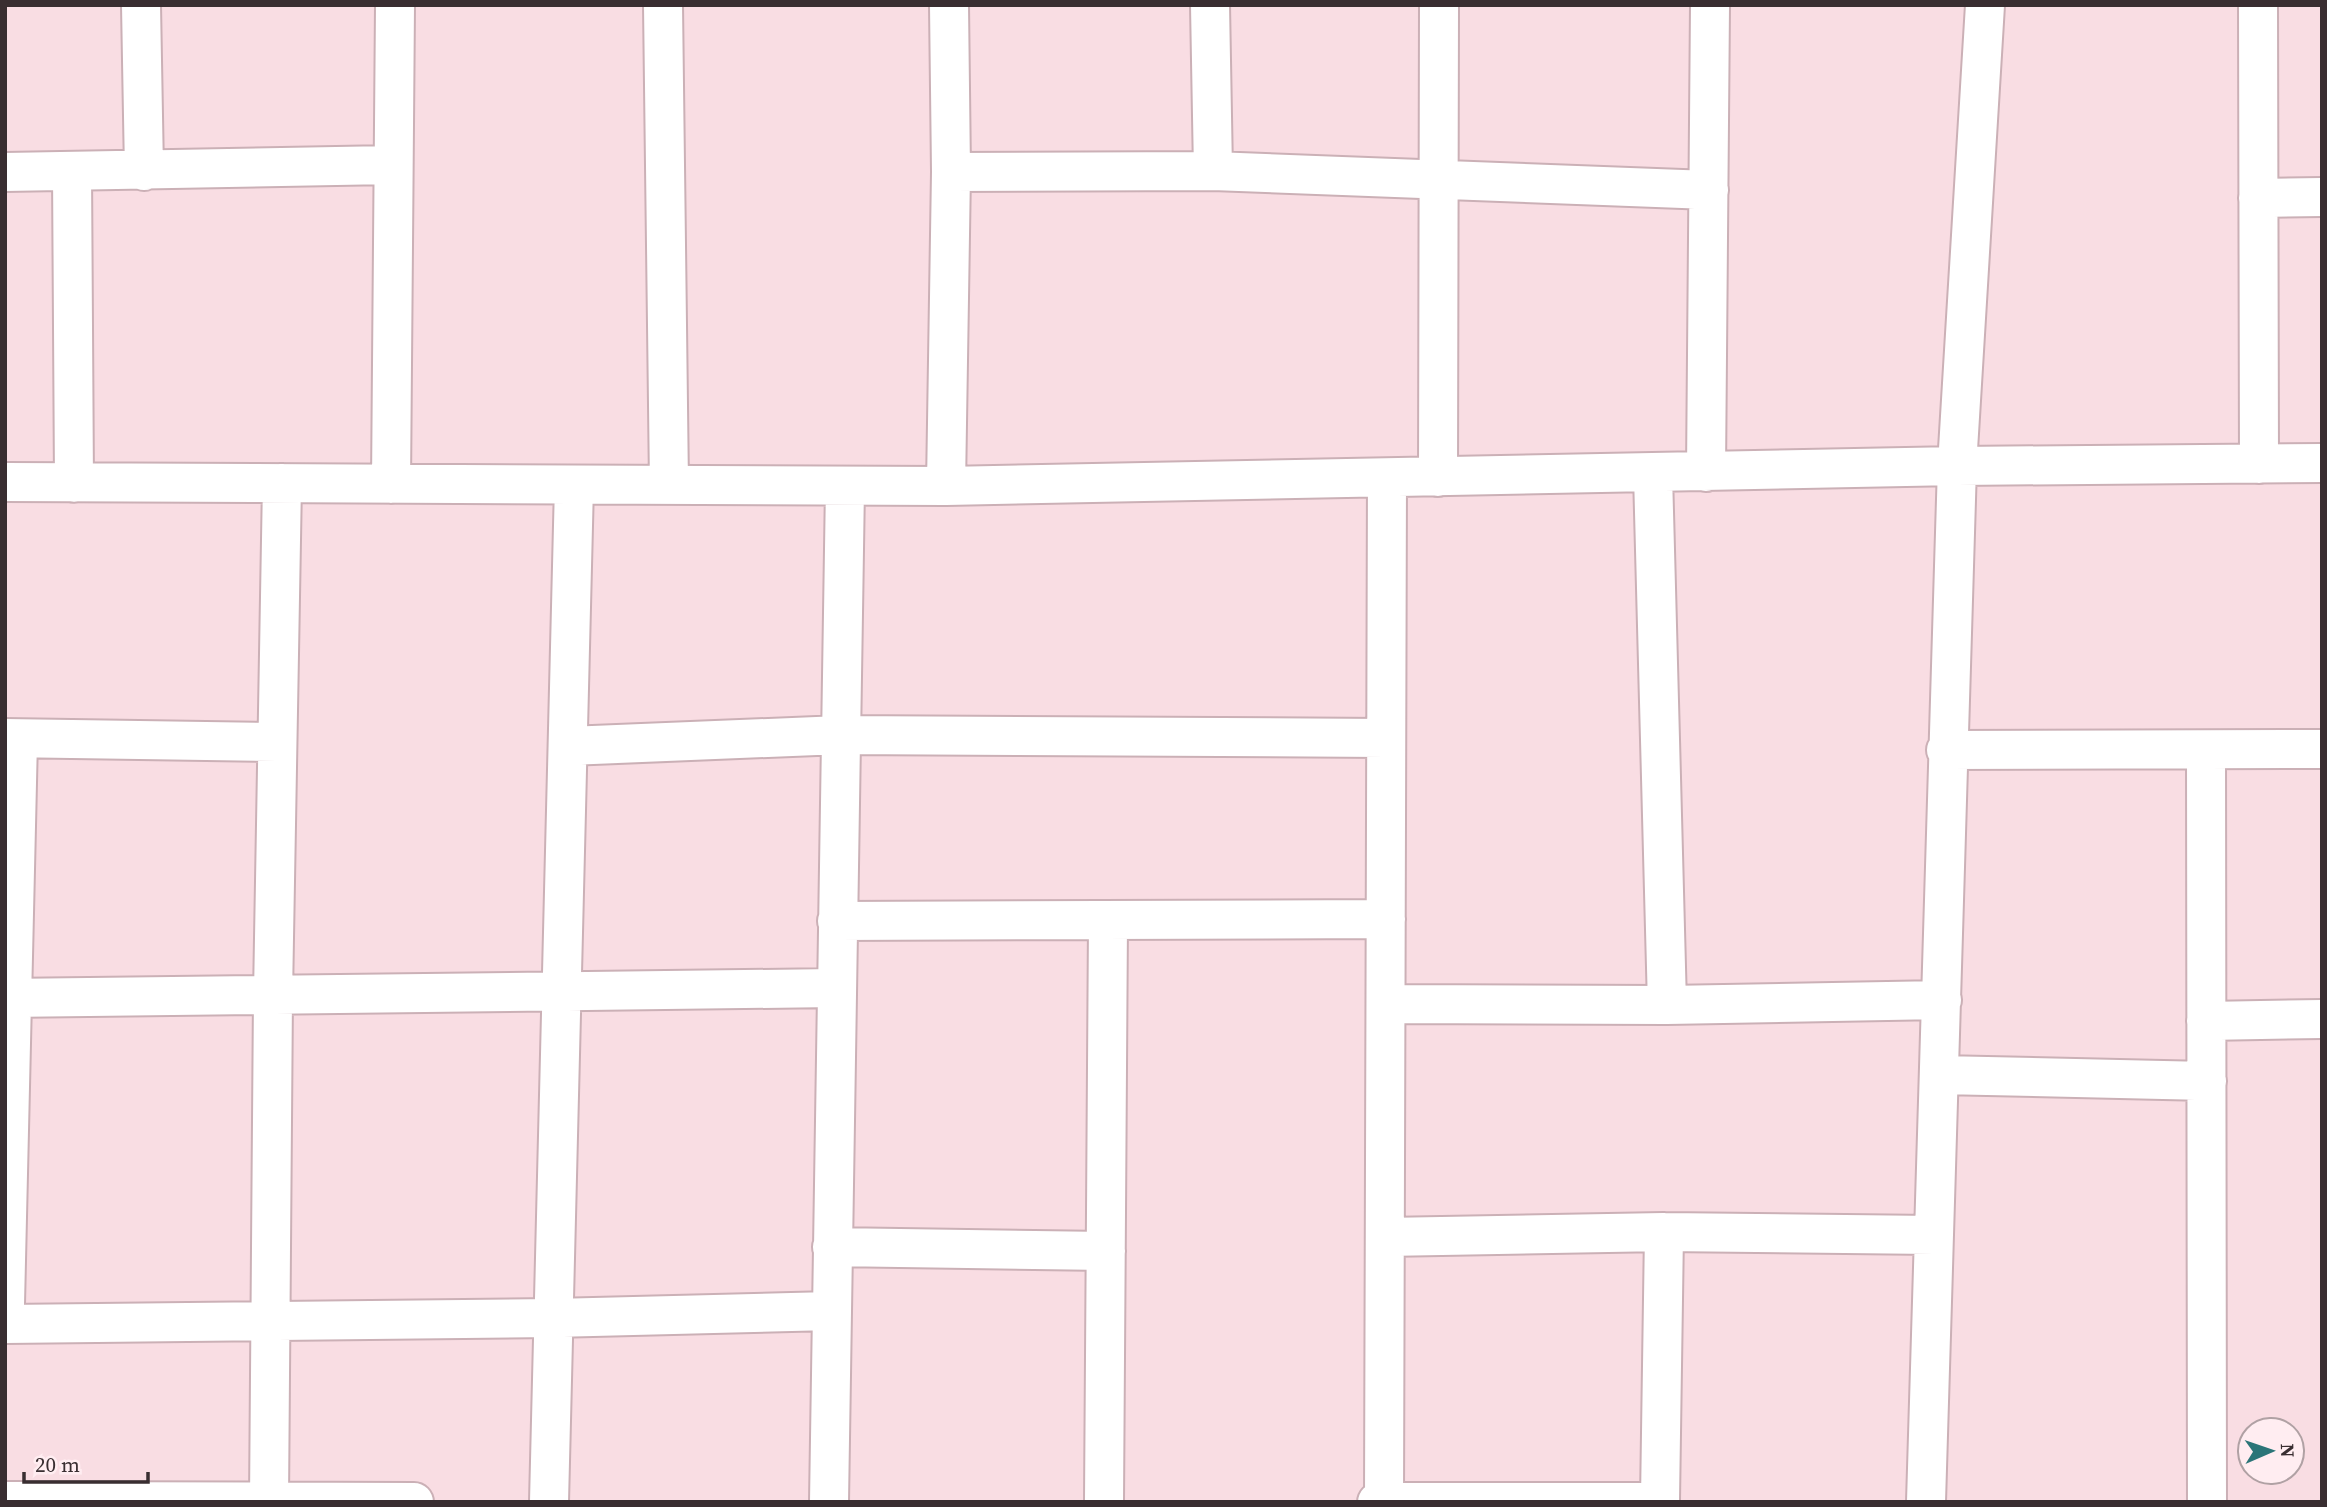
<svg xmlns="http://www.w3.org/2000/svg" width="2327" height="1507" font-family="'Source Serif 4',serif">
	<rect width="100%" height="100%" fill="#f9dde3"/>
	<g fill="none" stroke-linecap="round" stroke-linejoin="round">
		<defs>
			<path id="minor" d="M141,5L144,171
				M663,5L669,485
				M1210,5L1213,171
				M1985,5L1957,466L2322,463
				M2258,5L2259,464
				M72,171L74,483
				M5,172L391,165
				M951,172L1213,171L1709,190
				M2258,198L2322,197
				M1706,472L1710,5
				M1653,474L1667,1005
				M1438,477L1439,5
				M5,482L946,486L1957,466L1926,1502
				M391,484L395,5
				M946,486L951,172L949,5
				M5,738L277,742
				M568,746L841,735L1386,738
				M1946,750L2322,749
				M2206,750L2207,1502
				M837,921L1386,919
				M5,998L836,988
				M1386,1004L1667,1005L1942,1000
				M2206,1021L2322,1019
				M1940,1075L2207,1081
				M1385,1237L1664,1232L1934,1235
				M832,1247L1106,1251
				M5,1304L18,739
				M5,1324L553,1318L831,1311
				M1660,1500L1664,1232
				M5,1501L414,1502
				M269,1502L273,995L282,483
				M549,1502L574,485
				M829,1502L845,486
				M1104,1502L1108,922
				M1377,1502H1660
				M1384,1502L1387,478"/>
		</defs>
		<use href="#minor" stroke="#cbb0b6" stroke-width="42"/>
		<use href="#minor" stroke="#fff" stroke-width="38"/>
	</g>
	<rect width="2327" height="1507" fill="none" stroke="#392e31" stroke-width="14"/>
	<g transform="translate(2271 1451) rotate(88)"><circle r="33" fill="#ffedf1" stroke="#b0a1a4" stroke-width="2"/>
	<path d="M0-5L12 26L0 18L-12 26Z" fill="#2b7578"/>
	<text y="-10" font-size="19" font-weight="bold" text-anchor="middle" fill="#392e31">N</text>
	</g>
	<path d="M24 1472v10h124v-10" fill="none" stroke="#392e31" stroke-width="3.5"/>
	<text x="35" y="1472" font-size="21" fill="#392e31" stroke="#ffedf1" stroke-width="5" paint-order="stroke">20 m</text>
</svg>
